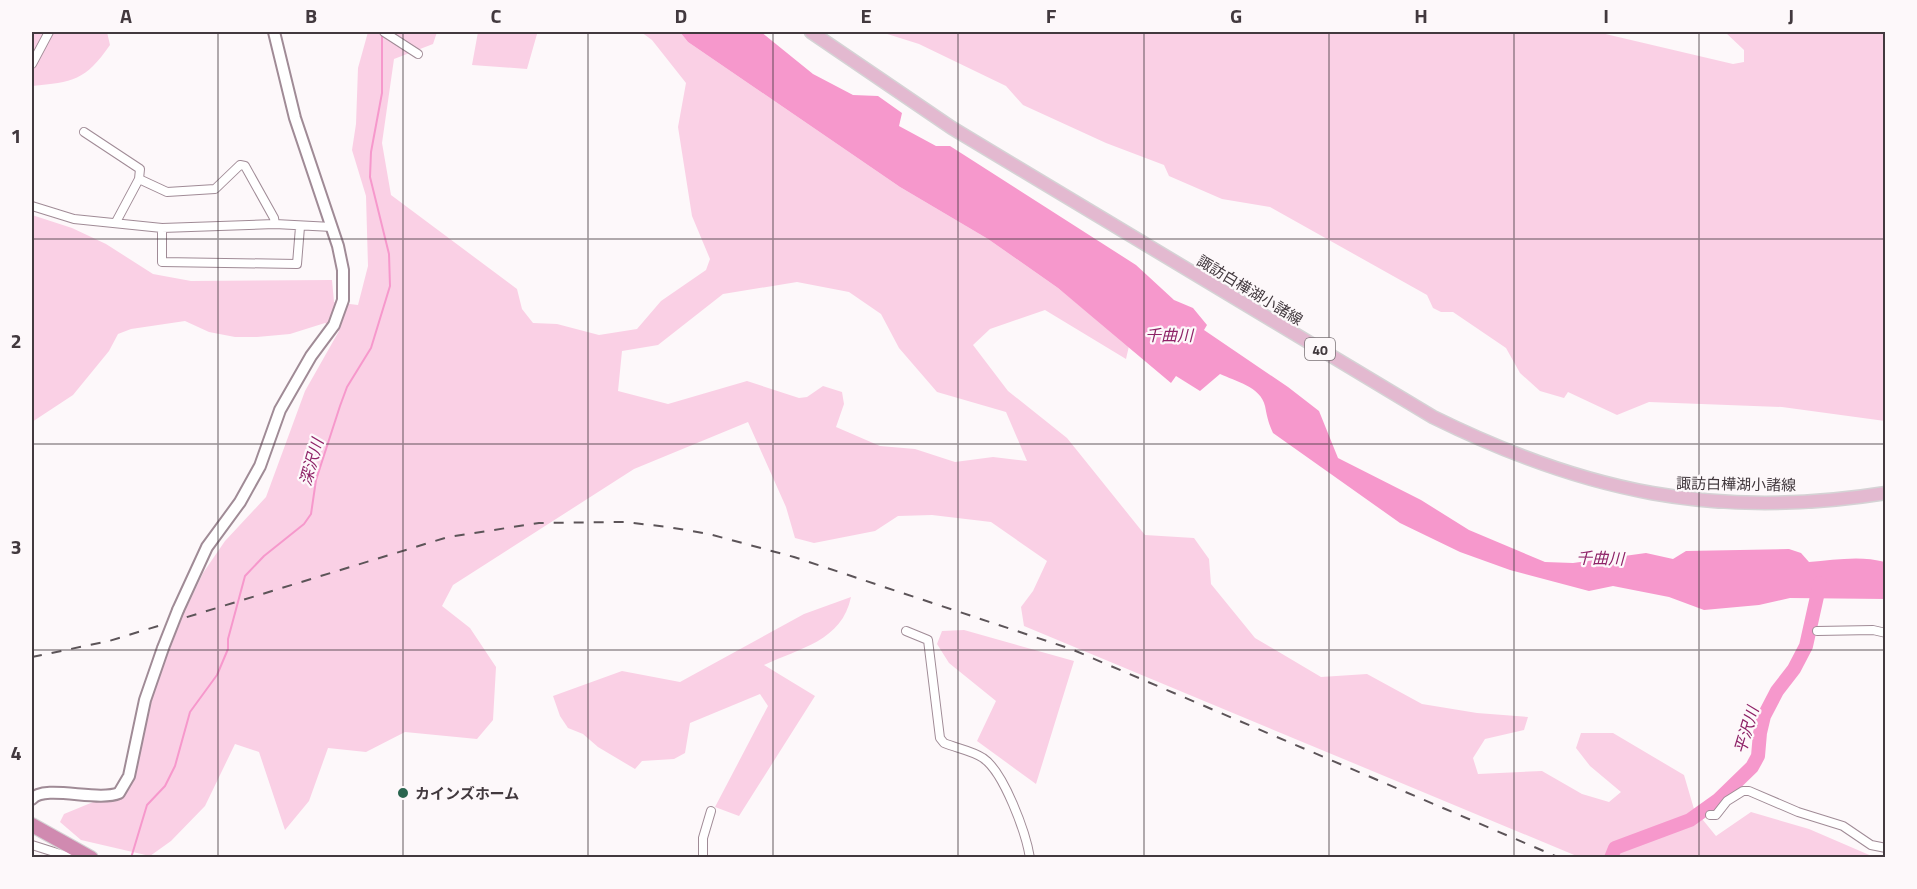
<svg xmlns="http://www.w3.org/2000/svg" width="1917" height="889" font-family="'Titillium Web','Noto Sans JP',sans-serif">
	<rect width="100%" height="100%" fill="#fdf8fa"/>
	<path fill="#fad0e5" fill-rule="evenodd" d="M32,32H107L110,45C85,81 73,82 32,86Z
		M368,32H437L433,44L394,59L382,143L391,195L517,289L522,309L533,323L557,324L599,335L637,329L661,301L706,270L710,259L692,216L678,127L686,83L652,40L641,32H680L688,42L900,187L988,239L1058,288L1129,346L1126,359L1045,310L990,329L973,345L1008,391L1067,438L1145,535L1194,538L1209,559L1211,584L1255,638L1321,677L1367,674L1422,704L1477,713L1528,717L1524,730L1485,739L1473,758L1478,774L1542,771L1582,794L1609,802L1621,792L1590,766L1576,748L1581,733H1613L1684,775L1694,809L1716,836L1751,812L1809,829L1874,857H1579L1024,626L1021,607L1033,591L1047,561L991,522L932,515L898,516L875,531L814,543L795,538L786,507L748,422L634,469L453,585L442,606L470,628L496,667L493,720L477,739L405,732L366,752L328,748L309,801L285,830L259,752L235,744L205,806L171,841L150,856L81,840L60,822L64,814L98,800L133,778L149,701L168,647L203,573L225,541L266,497L305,391L339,331L325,323L290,334L257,337H235L209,332L185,321L131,329L118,334L109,351L73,395L32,422V215L72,228L106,244L153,274L191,281L332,280L334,302L358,305L368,266L366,196L352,150L356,124L358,68ZM797,282L849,292L881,314L899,348L937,392L1006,412L1027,461L993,457L955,462L915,449L880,446L836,427L844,404L842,392L823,386L807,397L799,398L747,381L668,404L618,391L622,351L658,345L723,294Z
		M478,32H574L537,34L527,69L472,65Z
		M881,32H1597L1733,64L1744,62V50L1725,32H1885V421L1782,407L1649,402L1617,415L1568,392L1564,398L1540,391L1520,373L1506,348L1453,312H1441L1433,308L1427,295L1270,207L1222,199L1169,176L1164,165L1106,143L1023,105L1006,86L919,44Z
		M851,597C842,641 800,648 764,665L815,696L739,816L715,807L768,706L760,694L690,723L685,753L674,759L642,761L635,769L598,747L583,734L568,728L560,716L553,696L622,671L680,682L804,614Z
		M964,630L1074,661L1036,784L977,741L996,701L949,663L937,644L942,631Z"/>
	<path fill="#f698cc" d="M680,32H761L813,74L853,95L878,96L902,113L899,126L936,146H950L1136,265L1174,300L1193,308L1207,325L1204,330L1288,387L1319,411L1338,458L1421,500L1469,530L1545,562L1573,563L1646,553L1673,559L1686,551L1789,549L1801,553L1809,562C1834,560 1860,555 1885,562V599L1790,598L1759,605L1704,610L1669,597L1613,586L1589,591L1510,570L1460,552L1400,523L1273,433C1268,422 1267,416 1265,406C1261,387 1235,381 1220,374L1200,391L1176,376L1171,383L1058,288L988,239L900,187L688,42Z"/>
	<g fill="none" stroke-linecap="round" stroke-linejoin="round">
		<path stroke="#f698cc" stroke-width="2" d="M131,858L147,805L165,786L175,766L190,712L217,675L228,649V639L245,576L264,556L304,524L311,514L316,480L340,406L347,387L371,348L390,286L389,254L370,177L371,152L382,93V33"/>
		<path stroke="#f698cc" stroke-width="14" d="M1611,858L1615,848L1690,820L1718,800L1752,767L1758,756L1760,733L1764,716L1777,691L1794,669L1806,646L1820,583"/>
		<defs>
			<path id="street" d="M384,32L418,54
				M32,64L49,32
				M84,132L140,169L139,179
				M32,206L74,219L162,228L275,224L332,227
				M116,222L139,179L167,192L215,189L240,165L245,166L274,218L275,224
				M162,228V262L297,264L300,227
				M906,631L928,640L940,738L944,743C956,748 973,751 983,758C1004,772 1026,833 1030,858
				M1817,631L1873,630L1886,633
				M1710,815H1716L1727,801L1743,791H1749L1798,812L1843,826L1871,845L1886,848
				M32,845L73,858
				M703,858V838L711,811"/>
			<path id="secondary" d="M178,610L207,547L240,502L260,466L280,410L311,356L334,325L343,300V270L338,246L295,118L274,32
				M32,799C44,784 98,802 119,793L129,776L145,700L163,648"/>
			<path id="primary" d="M811,32L952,128L1433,417C1585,492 1716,520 1886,493"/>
			<path id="highway" d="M32,825L91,858"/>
		</defs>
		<use href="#street" stroke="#a08b96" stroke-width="10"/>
		<use href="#secondary" stroke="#a08b96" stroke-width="14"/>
		<use href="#primary" stroke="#d5d3d5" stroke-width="15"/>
		<use href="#highway" stroke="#d5d3d5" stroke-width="16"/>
		<use href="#street" stroke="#fff" stroke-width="8"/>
		<use href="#secondary" stroke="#fff" stroke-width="10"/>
		<use href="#primary" stroke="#e3b9d0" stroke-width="12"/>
		<use href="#highway" stroke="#d08ab0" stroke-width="14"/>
		<path stroke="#5c5458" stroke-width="2" stroke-dasharray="10 10" stroke-linecap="butt" d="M32,657L109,641L448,537L539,523L624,522L668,527L709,534L794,557L1071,649L1560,858"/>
		<defs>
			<path id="secondary-bridge" d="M163,648L178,610"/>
		</defs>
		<use href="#secondary-bridge" stroke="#a08b96" stroke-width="14" stroke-linecap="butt"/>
		<use href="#secondary-bridge" stroke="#fff" stroke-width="10"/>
	</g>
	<path fill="none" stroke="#42393e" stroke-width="1.5" stroke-opacity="0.55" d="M218,32V858M403,32V858M588,32V858M773,32V858M958,32V858M1144,32V858M1329,32V858M1514,32V858M1699,32V858M32,239H1886M32,444H1886M32,650H1886"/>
	<circle fill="#2a654f" stroke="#fdf8fa" stroke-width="2" cx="403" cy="793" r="6"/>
	<g text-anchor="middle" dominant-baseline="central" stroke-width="4.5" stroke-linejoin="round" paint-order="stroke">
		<rect fill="#fdf8fa" stroke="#7a7276" stroke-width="1.5" x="1305" y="338" width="30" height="22" rx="4.5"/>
		<g font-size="14" font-weight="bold" fill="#42393e">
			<text x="1320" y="349">40</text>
		</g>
		<g font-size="15" fill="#42393e" stroke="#fdf8fa">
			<text transform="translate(1250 290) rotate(31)">諏訪白樺湖小諸線</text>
			<text transform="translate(1736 484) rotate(1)">諏訪白樺湖小諸線</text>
		</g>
		<g font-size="15" font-weight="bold" fill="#42393e" stroke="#fdf8fa" text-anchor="start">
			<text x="415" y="793">カインズホーム</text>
		</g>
		<g font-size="16" font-style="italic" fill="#8e2267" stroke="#fdf8fa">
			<text x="1169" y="335">千曲川</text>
			<text transform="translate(311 462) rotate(-74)">深沢川</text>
			<text transform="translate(1600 558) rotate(1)">千曲川</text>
			<text transform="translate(1746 730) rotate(-73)">平沢川</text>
		</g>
	</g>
	<rect width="1917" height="889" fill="none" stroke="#fdf8fa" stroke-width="66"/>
	<rect x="33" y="33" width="1851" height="823" fill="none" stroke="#42393e" stroke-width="2"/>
	<g font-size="20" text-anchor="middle" font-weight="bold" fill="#42393e">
		<text x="126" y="23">A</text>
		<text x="311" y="23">B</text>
		<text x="496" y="23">C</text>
		<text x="681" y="23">D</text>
		<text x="866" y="23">E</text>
		<text x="1051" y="23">F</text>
		<text x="1236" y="23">G</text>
		<text x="1421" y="23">H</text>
		<text x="1606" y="23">I</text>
		<text x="1791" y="23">J</text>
		<text x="16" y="143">1</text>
		<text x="16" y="348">2</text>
		<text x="16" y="554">3</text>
		<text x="16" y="760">4</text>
	</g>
</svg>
